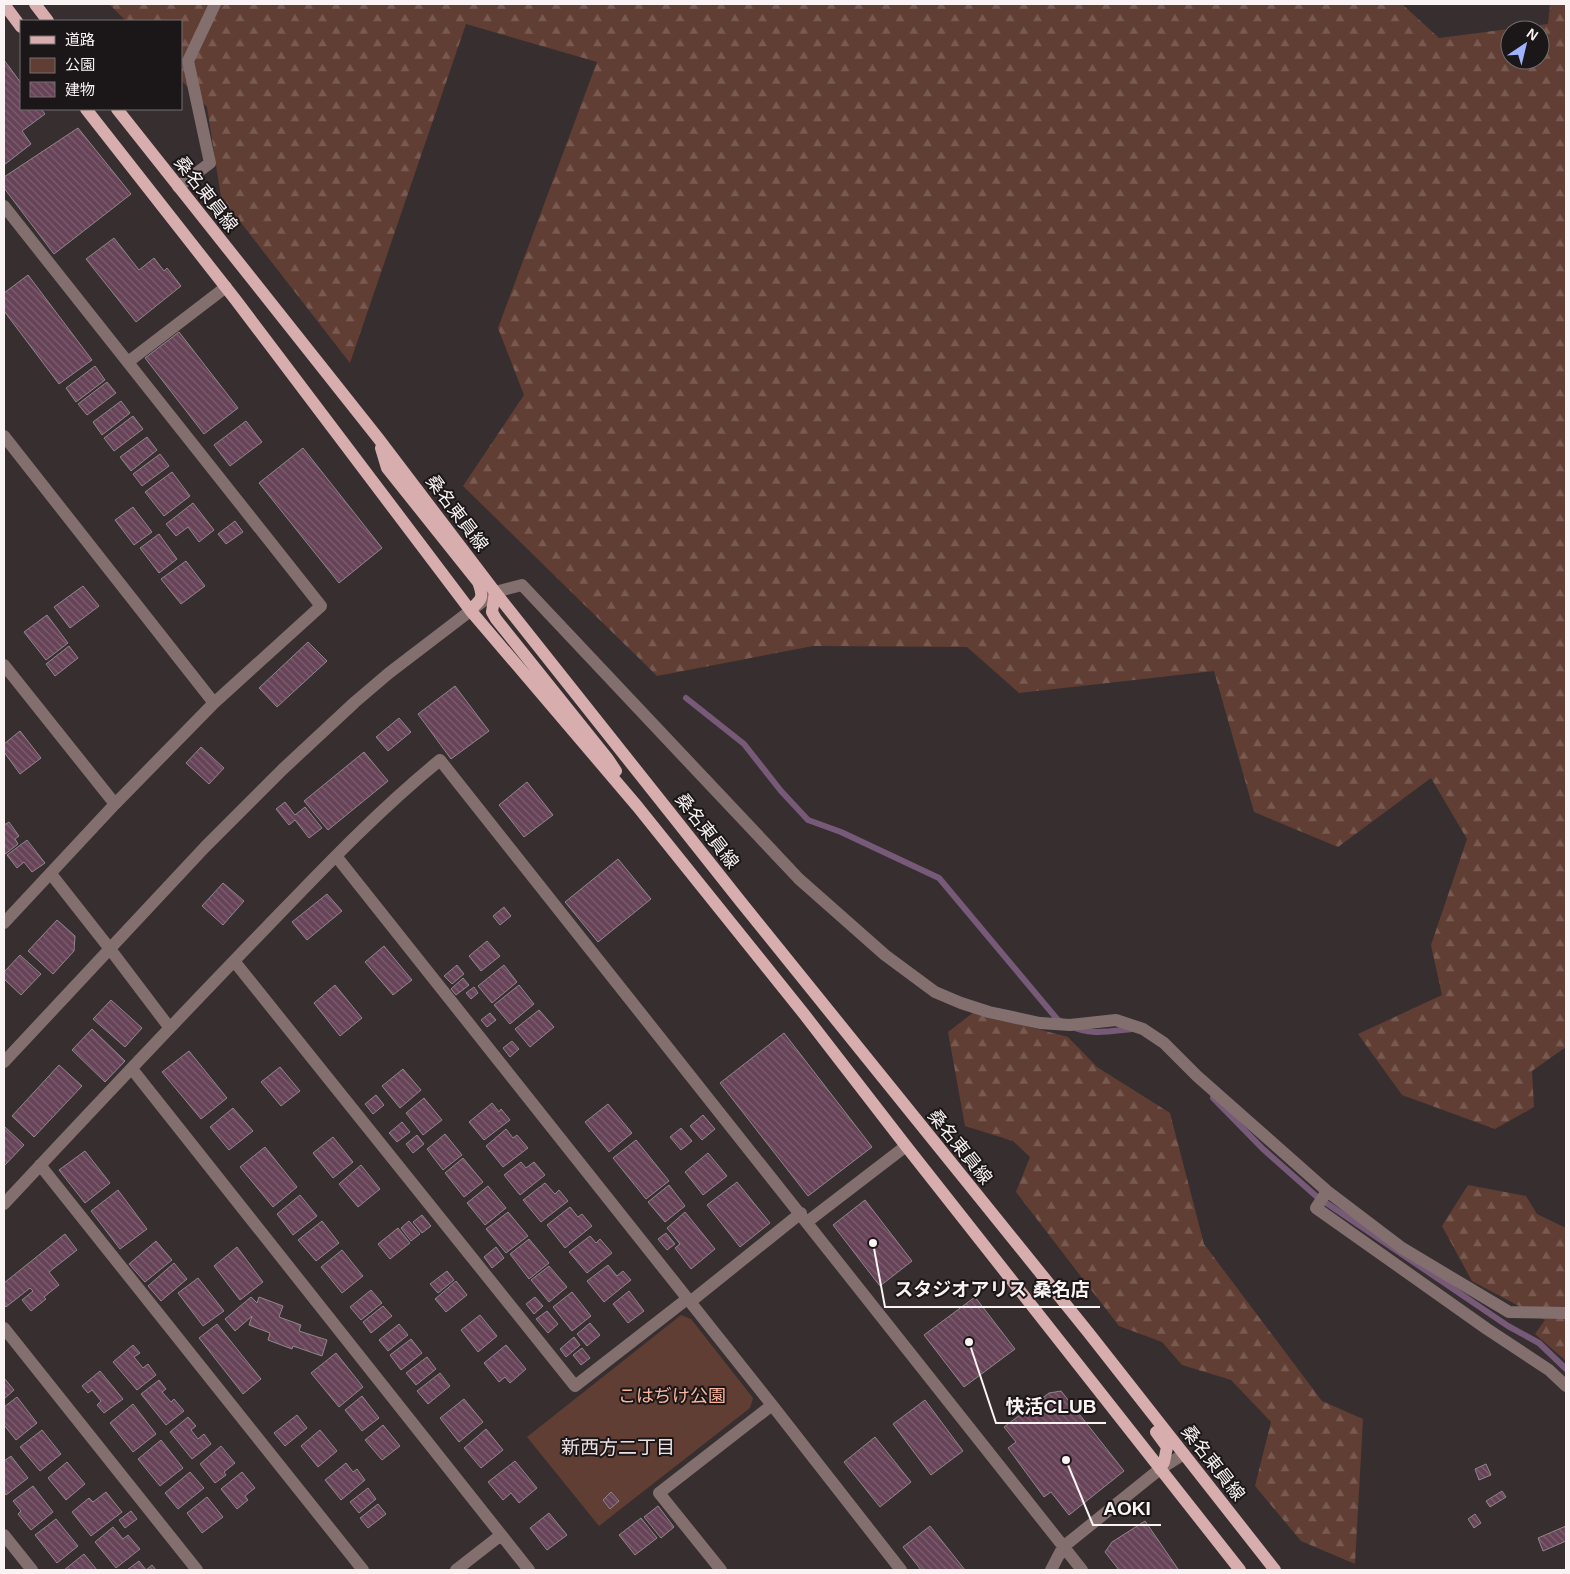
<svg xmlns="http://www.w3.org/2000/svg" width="1570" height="1574" font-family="Arial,'Noto Sans JP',sans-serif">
	<defs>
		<pattern id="forest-firs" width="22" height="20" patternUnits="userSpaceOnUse" patternTransform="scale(1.25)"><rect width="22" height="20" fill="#603e33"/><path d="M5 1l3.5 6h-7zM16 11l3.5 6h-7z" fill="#785a51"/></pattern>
		<pattern id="building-back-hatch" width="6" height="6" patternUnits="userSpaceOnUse" patternTransform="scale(1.25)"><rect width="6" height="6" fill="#674358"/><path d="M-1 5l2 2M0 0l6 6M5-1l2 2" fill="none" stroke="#7e5f71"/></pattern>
	</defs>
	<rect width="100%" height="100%" fill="#372e30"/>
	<path fill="url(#forest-firs)" fill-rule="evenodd" d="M109,4H1402L1439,38L1548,24L1550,4H1566V1047L1532,1071L1534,1107L1495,1129L1402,1095L1358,1034L1442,995L1431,945L1467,839L1431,778L1338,847L1254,812L1214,671L1019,693L967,647L813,646L657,676L463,486L524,395L498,328L597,62L466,24L350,363L221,197L207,107L181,80V21H126ZM1510,30H1540V60H1510Z
		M974,1012L1068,1037L1097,1067L1170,1113L1204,1244L1322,1401L1363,1419L1355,1564L1301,1541L1255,1486L1271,1422L1231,1380L1182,1365L1162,1342L1119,1326L1016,1192L1030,1157L1013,1141L965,1126L948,1032Z
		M1468,1185L1526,1196L1537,1214L1566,1228V1361L1535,1334L1545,1320L1472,1281L1442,1226Z"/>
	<path fill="#603e33" d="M681,1315L691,1319L753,1398L750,1408L599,1526L527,1437Z"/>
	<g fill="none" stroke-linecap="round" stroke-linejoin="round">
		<path stroke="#775a78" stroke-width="6" d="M686,698L744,744L781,791L808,820L841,832L939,878L1057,1019L1062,1022
			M1071,1026C1088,1036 1112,1031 1132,1029
			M1213,1098L1263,1149L1316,1196L1508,1326L1539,1343L1566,1369"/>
	</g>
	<path fill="url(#building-back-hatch)" stroke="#90868b" d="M4,60L21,83V109H41L45,114L22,131L31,144L4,165Z
		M78,128L131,194L54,254L4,188V177Z
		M114,238L139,270L154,258L164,271L167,268L181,286L136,322L86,259Z
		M28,275L92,360L59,384L4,311V293Z
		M179,332L238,408L204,434L145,358Z
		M95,366L105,380L76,402L66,388Z
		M107,382L116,393L87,415L78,404Z
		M121,401L130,413L102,435L93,422Z
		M133,416L143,429L114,451L104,438Z
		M246,421L262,442L230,466L214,445Z
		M147,437L157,450L131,471L120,457Z
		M303,448L382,548L339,583L259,483Z
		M160,454L169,466L142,486L133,474Z
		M172,472L190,496L164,516L145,492Z
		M193,503L214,530L199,542L188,527L176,536L166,524Z
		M133,507L152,532L134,545L115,520Z
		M235,521L243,532L226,544L218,534Z
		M159,534L177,559L159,573L140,548Z
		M186,561L205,586L181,604L161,579Z
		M83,586L99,606L70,628L54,607Z
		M47,615L68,643L46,660L24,632Z
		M308,642L327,661L277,707L259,688Z
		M69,646L78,658L55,676L46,664Z
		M455,686L489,731L451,759L418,714Z
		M399,718L411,732L388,751L376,737Z
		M20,731L41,758L20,774L4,752V744Z
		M201,747L224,768L209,784L186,763Z
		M364,752L388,781L328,830L304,801Z
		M527,782L553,815L524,837L499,805Z
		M285,802L295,815L305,807L322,828L309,838L295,820L289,825L276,809Z
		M9,822L19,836L15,839L18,844L4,855V825Z
		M27,840L45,863L32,872L24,862L17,868L7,855Z
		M618,859L651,899L598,942L565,902Z
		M223,883L244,901L223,925L202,906Z
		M327,894L342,911L307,940L292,922Z
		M504,907L511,916L500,925L493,916Z
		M57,920L75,936L74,951L53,974L28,951Z
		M487,941L500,956L481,971L469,956Z
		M384,946L412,980L393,995L365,962Z
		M20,955L41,974L21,995L4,979V972Z
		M457,965L464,974L452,984L444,976Z
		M504,965L517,982L492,1003L478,986Z
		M463,978L469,985L456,995L451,989Z
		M335,985L362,1018L340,1036L314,1003Z
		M519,985L534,1004L510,1024L494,1005Z
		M474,987L478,993L471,999L466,993Z
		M111,1000L142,1028L125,1047L93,1019Z
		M539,1010L554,1027L530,1047L515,1029Z
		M490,1013L496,1020L487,1027L481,1020Z
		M92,1029L125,1061L105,1082L72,1050Z
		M784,1033L872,1147L808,1196L720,1083Z
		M512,1041L519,1049L510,1057L503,1048Z
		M189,1051L227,1098L201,1119L162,1072Z
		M59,1065L82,1086L34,1137L12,1116Z
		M280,1067L300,1091L281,1106L261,1082Z
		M403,1069L421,1090L400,1108L382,1086Z
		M376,1095L384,1105L373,1114L365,1104Z
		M424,1098L442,1120L423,1135L406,1113Z
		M492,1103L499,1112L501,1109L510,1120L484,1140L469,1122Z
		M608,1104L632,1133L609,1152L585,1122Z
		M233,1108L253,1131L229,1150L210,1127Z
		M703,1115L715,1129L702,1140L690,1126Z
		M402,1122L410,1132L397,1142L389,1133Z
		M4,1126L24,1145L4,1166Z
		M681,1128L692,1141L681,1150L670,1137Z
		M506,1129L513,1138L517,1135L528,1148L503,1167L486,1146Z
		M445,1134L462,1155L443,1170L427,1149Z
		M417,1135L424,1144L413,1153L406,1144Z
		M333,1137L353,1162L333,1178L313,1153Z
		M636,1140L669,1181L646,1199L613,1158Z
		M265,1147L297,1187L273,1207L240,1167Z
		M85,1151L110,1183L85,1203L59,1170Z
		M708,1153L727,1176L703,1195L685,1172Z
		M463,1158L483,1182L464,1197L445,1173Z
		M521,1162L526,1168L534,1162L545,1175L520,1195L504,1175Z
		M361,1165L380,1189L358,1207L339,1184Z
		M737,1182L770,1223L740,1247L707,1205Z
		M545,1183L555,1194L559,1190L568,1201L541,1222L523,1200Z
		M669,1185L685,1206L665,1222L648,1202Z
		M488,1186L506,1208L485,1225L467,1203Z
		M118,1190L147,1229L120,1249L91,1211Z
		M300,1195L317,1216L293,1235L277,1214Z
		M865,1200L912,1261L880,1286L833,1225Z
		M570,1207L578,1217L582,1214L592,1226L565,1248L547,1225Z
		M508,1212L528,1236L506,1253L486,1229Z
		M685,1212L715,1249L691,1269L675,1248L680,1244L667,1228Z
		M422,1215L431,1226L422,1233L413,1222Z
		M322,1221L339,1243L316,1261L298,1240Z
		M409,1221L420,1234L411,1241L401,1228Z
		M398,1228L410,1243L390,1259L378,1244Z
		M666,1233L675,1244L667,1250L658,1239Z
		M65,1234L77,1250L49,1272L59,1285L44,1297L46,1299L31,1311L22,1300L33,1291L30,1288L6,1307L4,1304V1283Z
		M590,1236L596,1243L600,1239L612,1253L587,1273L569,1252Z
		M529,1239L549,1263L529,1279L510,1254Z
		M156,1241L172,1260L145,1282L129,1264Z
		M237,1247L263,1282L240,1300L214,1266Z
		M496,1247L504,1258L492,1268L484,1257Z
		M342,1250L363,1276L342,1293L321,1267Z
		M174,1263L187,1279L161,1301L148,1286Z
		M608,1265L617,1276L623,1271L631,1280L604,1302L587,1281Z
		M549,1266L567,1287L549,1302L531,1280Z
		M447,1271L454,1280L438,1293L430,1284Z
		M198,1278L224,1311L203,1326L178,1293Z
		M456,1281L467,1295L446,1312L435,1299Z
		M371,1290L382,1303L361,1320L350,1307Z
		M629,1291L644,1311L628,1323L613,1304Z
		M572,1292L591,1316L572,1331L553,1307Z
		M251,1297L257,1303L259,1297L283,1306L279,1317L301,1325L299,1331L327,1340L322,1356L293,1346L292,1349L268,1340L270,1333L249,1325L252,1316L235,1331L225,1319Z
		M535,1297L543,1306L534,1314L526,1304Z
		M975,1297L1015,1349L964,1387L924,1335Z
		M383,1306L392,1316L371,1333L363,1322Z
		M547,1311L558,1324L548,1333L536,1319Z
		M480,1315L497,1336L478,1352L461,1330Z
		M590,1323L600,1335L587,1346L577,1334Z
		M217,1324L261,1379L243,1394L199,1338Z
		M399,1324L408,1335L388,1351L379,1340Z
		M574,1337L580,1345L566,1357L560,1349Z
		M411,1339L422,1353L401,1370L390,1355Z
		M133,1345L140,1353L134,1357L143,1368L148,1364L156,1375L137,1390L113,1362Z
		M506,1345L526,1369L510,1383L505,1377L499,1382L484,1363Z
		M582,1348L590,1358L581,1365L573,1355Z
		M336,1353L363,1387L339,1407L311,1373Z
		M427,1357L436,1369L416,1385L406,1373Z
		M100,1371L123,1399L104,1413L97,1405L101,1401L92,1390L88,1393L82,1386Z
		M440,1373L450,1386L428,1404L417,1391Z
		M4,1378L14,1390L4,1399Z
		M159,1380L166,1389L162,1392L171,1402L174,1399L184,1411L166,1425L141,1394Z
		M1061,1391L1124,1471L1069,1515L1051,1492L1044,1497L1008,1448L1016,1442L1004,1427L1049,1393Z
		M362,1396L379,1418L362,1431L345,1410Z
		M17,1397L37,1423L16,1440L4,1425V1407Z
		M464,1399L483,1422L459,1442L440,1418Z
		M925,1400L963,1451L931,1475L893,1424Z
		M133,1404L156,1434L133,1452L110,1423Z
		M297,1415L307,1428L285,1446L274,1433Z
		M188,1417L196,1426L191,1430L198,1439L204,1434L211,1444L192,1459L170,1432Z
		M383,1425L400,1446L382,1460L365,1440Z
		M486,1429L503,1450L481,1468L464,1448Z
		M42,1430L61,1454L40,1471L20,1447Z
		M320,1430L337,1451L318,1467L301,1446Z
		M875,1437L911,1482L880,1507L844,1462Z
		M161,1440L183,1468L160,1486L138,1459Z
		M221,1446L235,1463L224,1472L226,1475L215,1483L200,1464Z
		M11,1456L28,1478L6,1495L4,1491V1461Z
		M515,1461L537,1488L519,1503L511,1493L503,1500L488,1482Z
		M67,1462L85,1484L66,1500L48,1478Z
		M346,1463L353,1472L357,1469L365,1480L341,1500L325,1480Z
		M1486,1464L1491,1475L1479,1480L1475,1469Z
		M190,1472L204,1488L178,1509L165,1493Z
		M242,1472L255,1488L245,1496L248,1500L237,1509L221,1489Z
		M33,1486L53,1512L31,1530L18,1514L21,1511L13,1501Z
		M368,1488L376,1499L359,1513L350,1502Z
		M1502,1491L1506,1497L1490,1507L1486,1501Z
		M106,1492L122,1512L91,1536L72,1512L89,1498L93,1502Z
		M611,1492L619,1501L610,1509L603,1500Z
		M207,1497L223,1517L202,1533L187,1513Z
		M378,1504L386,1514L368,1528L360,1518Z
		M658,1506L674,1527L661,1538L644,1517Z
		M131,1511L137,1519L125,1528L119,1520Z
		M549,1513L567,1535L547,1550L530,1528Z
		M1475,1514L1481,1523L1474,1528L1468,1519Z
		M641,1518L657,1538L635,1555L619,1535Z
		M56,1519L78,1546L57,1563L35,1535Z
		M1145,1521L1178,1569L1176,1570H1119L1105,1552L1112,1542Z
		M930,1526L965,1570H921L903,1547Z
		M1566,1526V1541L1543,1551L1538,1538Z
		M113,1527L123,1539L128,1535L140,1549L116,1568L95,1542Z
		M84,1554L97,1570H64Z
		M139,1561L146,1570L152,1565L156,1570H127Z"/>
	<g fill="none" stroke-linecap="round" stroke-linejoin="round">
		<path stroke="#846f6f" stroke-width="12" d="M178,187L210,163L188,61L215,4
			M4,206L321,606L214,703L115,804L4,923
			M128,362L226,287
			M4,436L214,703
			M4,665L115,804
			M336,856L772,1405L901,1570
			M51,874L110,949L169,1027
			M234,961L575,1386L687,1299
			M4,1062L205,847L283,769L355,702L389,673L495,592L522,585L799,879L885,955L935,992L961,1003L989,1012L1040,1023L1070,1025L1116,1020L1143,1029L1164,1043L1197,1076L1327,1191L1402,1248L1509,1312L1566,1313
			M132,1069L529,1570
			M40,1165L363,1570
			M1327,1191L1316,1208L1487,1329L1549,1370L1566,1386
			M4,1204C88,1114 173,1024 259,935C317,875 375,813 440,760L1082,1570
			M807,1222L906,1146
			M690,1302L801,1213
			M4,1328L197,1570
			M4,1535L32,1570
			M456,1570L501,1535
			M721,1570L659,1493L772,1405
			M1051,1570L1063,1547L1160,1469L1184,1454"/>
		<path stroke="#d8adad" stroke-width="12" d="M4,4L21,27
			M35,4L48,21
			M86,109L235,299L470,610L637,806L804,1014L906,1146L1240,1570
			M117,109L378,438L495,592L741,902L1088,1332L1275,1570
			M381,448L387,468L478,582C484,598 482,599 470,610
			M495,592L492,612L496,619L608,759L616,771
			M1156,1432L1167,1447L1164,1462L1160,1469"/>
	</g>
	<g text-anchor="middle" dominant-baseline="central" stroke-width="4" stroke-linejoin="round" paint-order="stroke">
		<g font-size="18" fill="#f9f3f4" stroke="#1b1718">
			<text transform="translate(206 194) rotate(52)">桑名東員線</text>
			<text transform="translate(457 513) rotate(53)">桑名東員線</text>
			<text transform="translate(707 831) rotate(52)">桑名東員線</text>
			<text transform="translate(960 1147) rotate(51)">桑名東員線</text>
			<text transform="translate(1213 1463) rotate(52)">桑名東員線</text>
		</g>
		<g font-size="18" fill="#fcb69f" stroke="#1b1718">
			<text x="672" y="1396">こはぢけ公園</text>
		</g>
		<g font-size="19" fill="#ebdfe2" stroke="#1b1718">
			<text x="618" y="1447">新西方二丁目</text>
		</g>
	</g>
	<path fill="none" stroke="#f9f3f4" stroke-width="2" d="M873 1243L885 1307H1100M969 1342L996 1423H1106M1066 1460L1093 1525H1161"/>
	<g fill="#f9f3f4" stroke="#1b1718" stroke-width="2">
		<circle cx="873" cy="1243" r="5"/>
		<circle cx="969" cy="1342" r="5"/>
		<circle cx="1066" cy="1460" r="5"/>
	</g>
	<g font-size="19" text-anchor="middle" font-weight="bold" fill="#f9f3f4" stroke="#1b1718" stroke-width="4" stroke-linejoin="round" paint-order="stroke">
		<text x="992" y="1296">スタジオアリス 桑名店</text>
		<text x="1051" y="1413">快活CLUB</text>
		<text x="1127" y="1515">AOKI</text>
	</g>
	<rect width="1570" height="1574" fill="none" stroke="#f9f3f4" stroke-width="10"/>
	<rect x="20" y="20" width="162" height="90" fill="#1b1718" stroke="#746f70"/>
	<rect x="30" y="36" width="25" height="8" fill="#d8adad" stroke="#746f70"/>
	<text x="65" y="45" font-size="15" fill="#f9f3f4">道路</text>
	<rect x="30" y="58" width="25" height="15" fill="#603e33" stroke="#746f70"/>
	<text x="65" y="70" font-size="15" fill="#f9f3f4">公園</text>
	<rect x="30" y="82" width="25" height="15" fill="url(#building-back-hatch)" stroke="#746f70"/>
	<text x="65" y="95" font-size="15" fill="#f9f3f4">建物</text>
	<g transform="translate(1525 45) rotate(35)"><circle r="24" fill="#1b1718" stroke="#746f70"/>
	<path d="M0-4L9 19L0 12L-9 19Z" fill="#9db4fd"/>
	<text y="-8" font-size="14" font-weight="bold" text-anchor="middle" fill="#f9f3f4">N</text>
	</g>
</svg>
